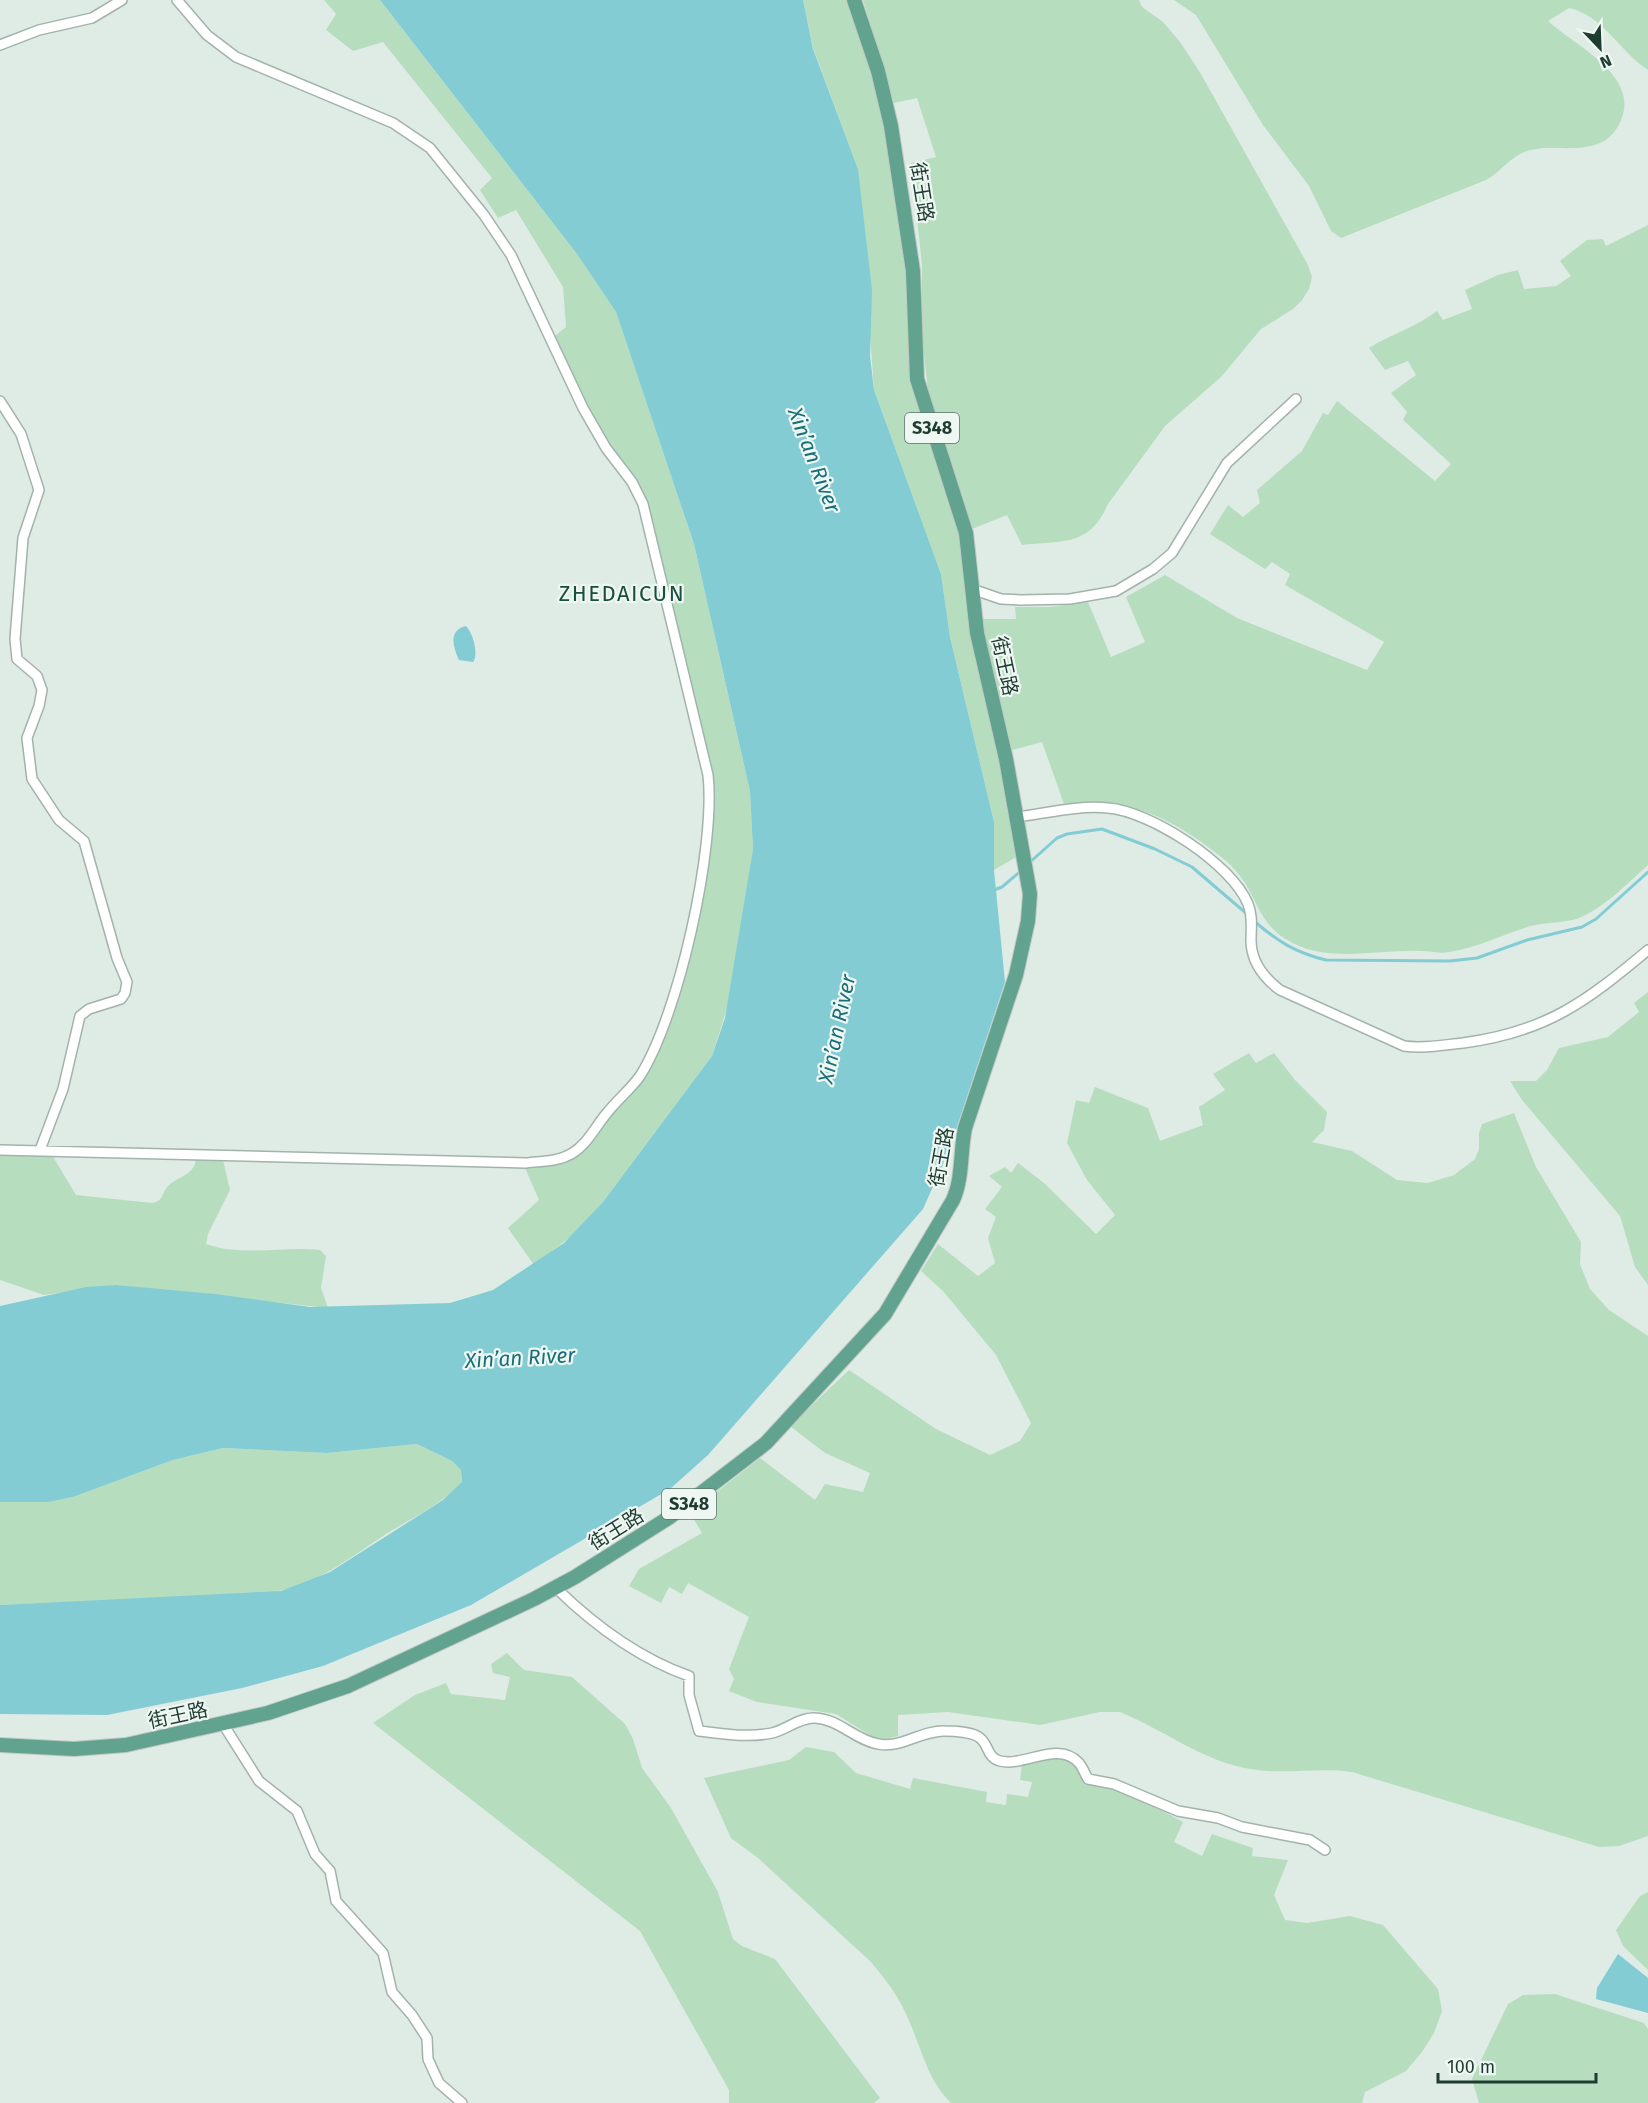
<svg xmlns="http://www.w3.org/2000/svg" width="1648" height="2103" font-family="'Fira Sans','Noto Sans SC',sans-serif">
	<rect width="100%" height="100%" fill="#dfebe5"/>
	<path fill="#b6debe" d="M324,0H380L577,254L616,312L694,544L750,791L753,849L729,1002L712,1056L603,1202L574,1234L534,1265L508,1228L539,1200L525,1168L552,1164L580,1153L643,1078L671,1022L698,914L712,828L714,780L651,515L641,489L601,435L555,336L566,327L563,287L516,210L498,218L480,190L492,178L383,42L353,51L326,30L336,14Z
		M803,0H848L879,95L886,127L909,288L910,365L960,534L1018,856L994,870V822L950,637L941,574L874,390L858,169L813,48Z
		M863,0H1139L1142,7L1163,22L1180,42L1201,74L1308,265L1312,277L1309,289L1302,300L1293,309L1261,329L1221,377L1165,426L1108,504C1089,548 1061,540 1022,545L1007,515L972,529L929,398L922,337V265L911,163L936,157L917,98L894,103Z
		M1174,0H1648V70C1619,51 1604,16 1569,8L1548,21C1575,46 1640,75 1621,120C1617,130 1610,139 1600,143C1577,153 1550,144 1527,151C1512,155 1500,173 1486,180L1341,238L1331,231L1309,186L1263,125L1196,15Z
		M1648,225V865C1628,883 1609,903 1584,916C1568,924 1549,921 1531,926C1504,934 1477,948 1449,952C1440,954 1431,951 1422,951C1377,949 1324,965 1284,938C1256,919 1257,894 1235,870C1227,860 1214,852 1204,844C1160,812 1118,797 1064,804L1042,742L1012,750L981,619H1016L1015,607H1051L1088,602L1111,657L1145,642L1126,597L1165,575L1237,618L1367,670L1384,642L1285,585L1290,574L1272,562L1265,569L1210,534L1228,505L1243,517L1260,503L1257,490L1302,451L1323,413L1328,415L1337,401L1435,481L1451,464L1403,420L1407,412L1391,393L1416,375L1408,361L1385,370L1369,348C1393,333 1415,328 1437,311L1443,320L1472,309L1465,290L1498,275L1518,270L1524,289L1556,286L1571,276L1560,261L1587,240L1603,239L1606,246Z
		M1648,992V1285L1635,1267L1620,1216L1522,1100L1510,1081H1536L1547,1070L1559,1048L1608,1037L1639,1012L1634,1003Z
		M1249,1053L1256,1063L1274,1053L1295,1080L1327,1112L1324,1130L1312,1142L1352,1151L1397,1180L1428,1183L1454,1175L1475,1159L1479,1149V1133L1482,1124L1514,1113L1536,1167L1581,1242L1580,1264L1590,1289L1609,1310L1648,1336V1836L1619,1846L1599,1847L1352,1772C1318,1767 1284,1775 1251,1769C1204,1762 1164,1730 1120,1712H1100L1040,1725L948,1712L898,1715V1736L879,1741L836,1714L757,1702L729,1691L734,1679L729,1669L749,1617L688,1583L682,1594L669,1587L661,1603L629,1586L639,1569L702,1533L690,1513L760,1458L815,1500L825,1484L863,1492L870,1473L825,1453L790,1426L849,1370L936,1429L990,1455L1020,1441L1031,1423L996,1355L943,1291L921,1271L938,1244L978,1276L995,1263L988,1238L996,1217L985,1209L1002,1187L989,1176L1005,1167L1011,1173L1018,1163L1044,1183L1096,1234L1115,1215L1087,1180L1067,1143L1076,1100L1089,1103L1095,1087L1148,1108L1160,1141L1203,1125L1199,1107L1225,1090L1213,1074Z
		M52,1155L76,1195L152,1203C164,1201 161,1194 168,1186C178,1176 193,1176 196,1160H223L230,1190L208,1234L206,1244C243,1257 283,1246 320,1250L326,1256L321,1288L328,1308L116,1285L44,1295L0,1280V1156Z
		M417,1444L452,1461L461,1470L462,1483C440,1505 412,1518 386,1534C348,1559 314,1587 267,1593L0,1605V1502H49L73,1497L173,1460L223,1448L327,1453Z
		M507,1653L524,1670L572,1677L625,1724L633,1739L642,1768L671,1808L718,1892L733,1939L742,1946L775,1959L880,2098L874,2103H729V2090L640,1931L373,1723L415,1695L446,1683L451,1694L505,1700L510,1677L493,1673L491,1664Z
		M806,1747L834,1752L856,1773L910,1789L913,1778L987,1792L986,1802L1006,1805L1007,1794L1028,1797L1032,1782L1020,1780L1022,1763L1047,1757L1068,1758L1106,1786L1133,1795L1183,1822L1174,1842L1202,1856L1212,1834L1253,1848L1252,1856L1288,1860L1274,1895L1285,1920L1307,1923L1350,1916L1383,1925L1438,1989L1442,2011L1434,2033L1422,2052L1406,2071L1365,2092L1362,2103H951C926,2079 920,2042 905,2012C897,1994 884,1978 871,1962L758,1858L731,1838L704,1778L789,1760Z
		M1648,1892V1970L1623,1946L1616,1930L1640,1896Z
		M1555,1994L1644,2023L1648,2029V2103H1479L1472,2079L1508,2004L1523,1995Z"/>
	<path fill="#83ccd4" d="M380,0H803L813,49L858,169L872,290L870,356L874,390L941,574L950,637L994,822V870L1005,982L950,1148L923,1209L708,1455L670,1489L471,1605L323,1666L242,1688L107,1715L0,1714V1605L281,1591L330,1572L443,1500L462,1482L461,1470L452,1461L417,1444L327,1453L223,1448L173,1460L73,1497L49,1502H0V1306L86,1287L116,1285L215,1294L310,1307L450,1303L493,1290L564,1243L603,1202L712,1056L725,1018L753,849L750,791L694,544L616,312L577,254Z
		M466,626C473,633 479,655 473,662L459,660C453,647 448,630 466,626Z
		M1618,1954L1648,1978V2013L1596,1999L1597,1988Z"/>
	<g fill="none" stroke-linecap="round" stroke-linejoin="round">
		<path stroke="#83ccd4" stroke-width="3" d="M1029,863L1057,838L1067,834L1102,829L1155,849L1192,867L1247,914
			M994,890L1002,887L1022,870
			M1254,921C1277,941 1296,953 1326,960L1450,961L1477,958L1527,940L1582,927L1596,919L1648,872"/>
		<defs>
			<path id="street" d="M0,45L39,30L92,18L122,0
				M0,401L21,434L39,490L23,538L15,639L17,659L37,676L42,690L39,706L27,738L32,779L59,820L84,841L117,958L127,982L125,993L121,999L89,1009L80,1016L63,1089L40,1150
				M972,589L1001,599L1021,600L1070,599L1116,591L1153,569L1172,553L1227,463L1296,399
				M1017,817C1047,813 1079,805 1108,808C1150,811 1232,864 1248,904C1253,916 1251,928 1251,940C1251,961 1264,978 1280,990L1404,1046C1424,1049 1443,1045 1463,1043C1546,1032 1586,1002 1648,950
				M0,1150L526,1163C541,1161 557,1162 571,1154C587,1145 595,1127 607,1113C617,1100 631,1089 640,1076C679,1015 716,846 708,775L643,504L632,482L606,448L583,408L511,255L484,215L430,148L393,123L236,57L207,35L177,0
				M556,1588C594,1625 638,1658 689,1676V1695L699,1731C723,1734 748,1738 772,1733C786,1730 800,1717 815,1718C839,1719 855,1740 878,1744C900,1749 922,1730 945,1731C953,1731 974,1732 980,1738C989,1745 987,1758 1000,1761C1025,1767 1058,1740 1079,1763C1083,1768 1085,1774 1088,1779L1114,1784L1178,1811L1218,1818L1242,1827L1310,1840L1325,1850
				M223,1724L259,1781L297,1811L315,1854L330,1871L336,1901L383,1953L392,1992L412,2015L427,2038L428,2059L439,2083L462,2103"/>
			<path id="primary" d="M0,1745L74,1749L126,1745L268,1713L348,1686L534,1599L575,1577L670,1517L766,1443L885,1314L953,1200C963,1178 960,1152 965,1128L1016,975L1028,921L1030,894L1006,759L977,633L966,533L917,379L913,271L891,126L878,71L854,0"/>
		</defs>
		<use href="#street" stroke="#a2b3ac" stroke-width="12"/>
		<use href="#primary" stroke="#c0c8c6" stroke-width="16"/>
		<use href="#street" stroke="#fff" stroke-width="9"/>
		<use href="#primary" stroke="#61a38e" stroke-width="14"/>
	</g>
	<g text-anchor="middle" dominant-baseline="central" stroke-width="4.5" stroke-linejoin="round" paint-order="stroke">
		<g fill="#eff7f3" stroke="#5d746c" stroke-width="1.5">
			<rect x="905" y="413" width="54" height="30" rx="4.5"/>
			<rect x="662" y="1489" width="54" height="30" rx="4.5"/>
		</g>
		<g font-size="18" font-weight="bold" fill="#1f3c32">
			<text x="932" y="428">S348</text>
			<text x="689" y="1504">S348</text>
		</g>
		<g font-size="20" fill="#1f3c32" stroke="#eff7f3">
			<text transform="translate(922 192) rotate(81)">街王路</text>
			<text transform="translate(1005 666) rotate(78)">街王路</text>
			<text transform="translate(941 1157) rotate(-80)">街王路</text>
			<text transform="translate(616 1529) rotate(-32)">街王路</text>
			<text transform="translate(178 1715) rotate(-12)">街王路</text>
		</g>
		<g font-size="21" font-style="italic" fill="#176f7a" stroke="#eff7f3">
			<text transform="translate(814 460) rotate(69)">Xin’an River</text>
			<text transform="translate(837 1029) rotate(-78)">Xin’an River</text>
			<text transform="translate(520 1358) rotate(-3)">Xin’an River</text>
		</g>
		<g font-size="22" letter-spacing="1.5" fill="#1a4e3f" stroke="#eff7f3">
			<text x="622" y="593">ZHEDAICUN</text>
		</g>
	</g>
	<g transform="translate(1600 48) rotate(157)" stroke="#eff7f3" stroke-width="4.5" paint-order="stroke">
	<path d="M0-4.5L10 22L0 15L-10 22Z" fill="#1f3c32"/>
	<text y="-9" font-size="16" font-weight="bold" text-anchor="middle" fill="#1f3c32">N</text>
	</g>
	<path d="M1438 2073v9h158v-9" fill="none" stroke="#1f3c32" stroke-width="3"/>
	<text x="1447" y="2073" font-size="18" fill="#1f3c32" stroke="#eff7f3" stroke-width="4.5" paint-order="stroke">100 m</text>
</svg>
